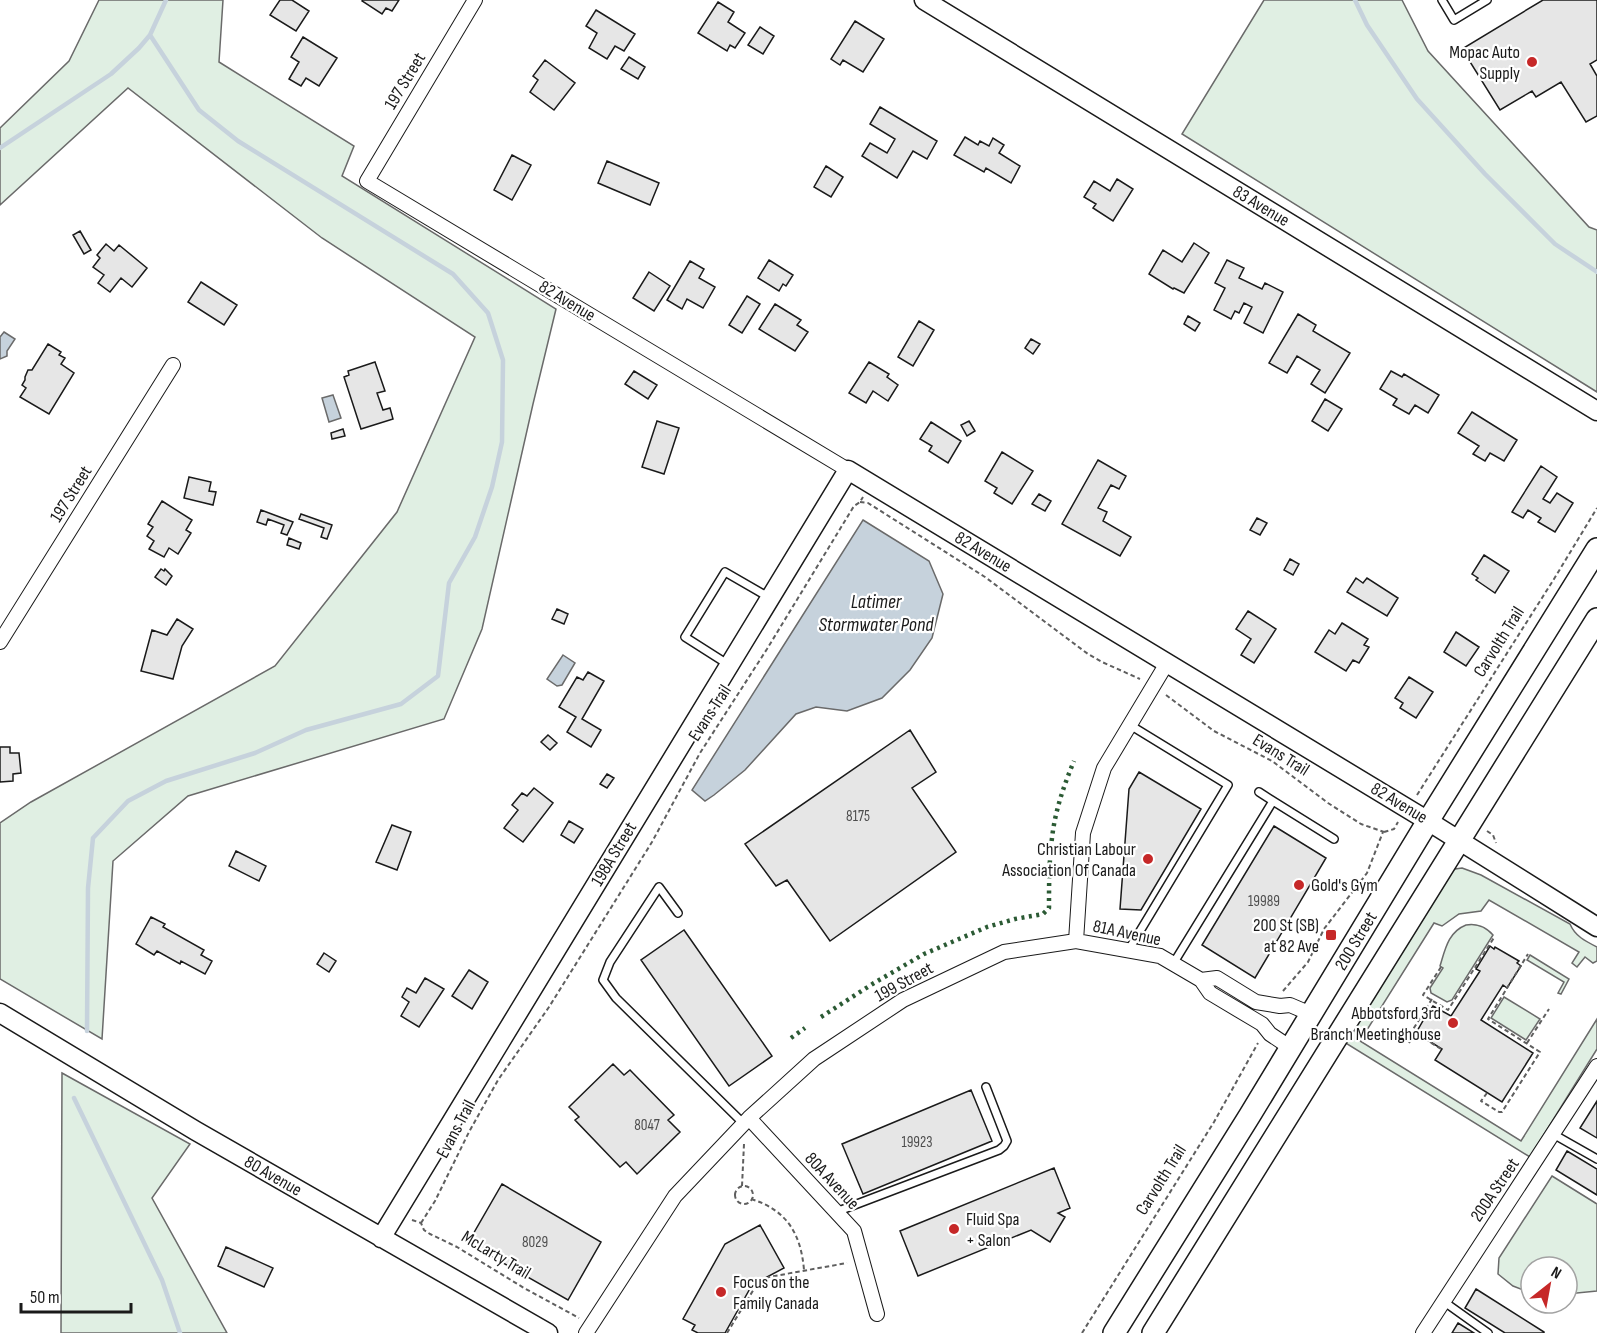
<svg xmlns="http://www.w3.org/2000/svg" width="1597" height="1333" font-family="'Sofia Sans Condensed',sans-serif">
	<rect width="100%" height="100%" fill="#fff"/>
	<path fill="#e0efe3" stroke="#6a6a6a" stroke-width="1.5" d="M99,0H223L219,62L354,146L342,176L556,309L533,404L482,629L444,719L188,796L113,861L102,1039L0,979V823L31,802L275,666L397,512L475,337L322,238L128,88L0,205V128L69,61Z
		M1264,0H1402L1428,51L1589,227L1597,230V392L1182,134Z
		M1462,868L1481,875L1570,924C1575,936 1585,941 1597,947V961L1593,963L1585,957L1577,967L1572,963L1579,952L1489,900L1481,911L1459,914L1442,926L1434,923L1360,1041L1521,1141L1597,1019V1049L1530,1157L1344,1042L1449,871L1455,869Z
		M1466,925C1476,923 1486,927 1493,935L1452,1000L1447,1002L1431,993L1430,988L1443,968L1440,966C1445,950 1448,932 1466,925Z
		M1530,955L1569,979L1561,994L1558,993L1564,982L1527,960Z
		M1504,997L1540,1019L1526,1040L1491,1018Z
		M62,1073L190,1144L152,1198L227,1333H61Z
		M1552,1176L1597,1204V1291L1567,1294V1267H1531V1293L1513,1286L1498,1274L1499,1258Z"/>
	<path fill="#c6d2dc" stroke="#6a6a6a" stroke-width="1.5" d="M4,332L15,339L7,351V356L0,359V337Z
		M333,395L341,418L329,422L322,398Z
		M863,520L929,561L943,594L932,638L910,670L882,698L847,711L816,707L796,714L745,770L714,795L705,801L692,790Z
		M563,655L575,663L562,685L557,686L547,679Z"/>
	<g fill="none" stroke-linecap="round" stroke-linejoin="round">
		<path stroke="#c6d2dc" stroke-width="4.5" d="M1355,0L1367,25L1417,99L1485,174L1555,244L1597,272
			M0,148L111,74L139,48L150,35L166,0
			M87,1031L88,888L93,838L128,801L166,781L255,753L306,730L401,704L438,676L449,583L475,537L492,487L502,442L503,360L488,313L453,274L238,141L199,110L150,35
			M74,1098L162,1280L180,1333"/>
	</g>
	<path fill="#e6e6e6" stroke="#1a1a1a" stroke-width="1.5" d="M280,0H292L309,11L296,31L270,15Z
		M363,0H399L392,11L386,8L382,14L362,1Z
		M1543,0H1597V60L1590,64L1597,76V116L1586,122L1561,82L1536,97L1532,91L1500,110L1462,49Z
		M718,2L734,12L728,22L745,33L735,48L730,45L727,51L698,33Z
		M596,10L635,34L624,51L615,46L607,59L589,48L597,33L586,26Z
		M855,21L884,39L863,72L843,60L840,65L831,59Z
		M760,27L774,36L763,54L748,45Z
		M303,37L337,58L319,86L306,78L301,86L289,79L299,62L291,57Z
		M629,57L645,67L638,79L621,69Z
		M545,60L575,83L554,110L530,92L538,80L533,76Z
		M880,107L937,141L927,159L913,151L897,178L862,156L870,143L887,153L895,139L870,124Z
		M965,137L978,145L980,141L989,146L993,138L1004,145L999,153L1020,166L1011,183L986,168L984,172L954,155Z
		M512,155L531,165L512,200L494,190Z
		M607,161L659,183L650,205L598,183Z
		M826,166L843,177L831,197L814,187Z
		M1117,179L1133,189L1113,221L1093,208L1096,204L1084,197L1094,181L1110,191Z
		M80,231L91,250L84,254L73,235Z
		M1194,243L1209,253L1184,293L1174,288L1173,289L1149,274L1163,250L1182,262Z
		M106,244L114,251L119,245L147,268L132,287L121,278L110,292L98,283L104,275L93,267L100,258L97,255Z
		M769,260L793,275L786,286L783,284L779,291L758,278Z
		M1227,260L1244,268L1239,278L1262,289L1265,283L1283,292L1263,333L1244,323L1252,307L1244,303L1239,313L1235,311L1231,319L1214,310L1225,288L1215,283Z
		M690,261L704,269L699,278L715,287L703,308L687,299L682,309L667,300Z
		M649,272L670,286L654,311L633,298Z
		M201,282L237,305L224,325L188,302Z
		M747,296L760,304L742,333L729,325Z
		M775,304L801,320L797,325L808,332L795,351L759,329Z
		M1298,314L1316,325L1313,331L1350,353L1325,393L1311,384L1320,370L1297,356L1287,373L1269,363Z
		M1188,316L1200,323L1195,331L1184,324Z
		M919,321L934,330L913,366L898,357Z
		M1031,339L1040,344L1033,354L1025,348Z
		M48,344L61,352L59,355L65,358L61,364L74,373L49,414L20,397L26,388L22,385L25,380V377L28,370H32Z
		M375,362L385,391L377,393L383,410L390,408L393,419L361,429L344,377L349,375L348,371Z
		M869,362L889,374L887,377L898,385L888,401L873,391L866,403L849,393Z
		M634,371L657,385L648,399L625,384Z
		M1391,371L1402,377L1404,374L1439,395L1428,413L1415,405L1409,414L1393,405L1397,399L1380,389Z
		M1325,399L1342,409L1328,431L1312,421Z
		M1472,412L1517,440L1504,461L1490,453L1485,461L1473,454L1479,446L1458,433Z
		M657,421L679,428L664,474L642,467Z
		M969,421L975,431L967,436L961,425Z
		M931,422L961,441L948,463L929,451L932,446L920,439Z
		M343,429L345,436L332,439L331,433Z
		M1002,452L1033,471L1012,504L994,493L997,488L985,481Z
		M1098,460L1126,476L1119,489L1111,485L1098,508L1107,512L1103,521L1131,537L1120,556L1062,524Z
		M1541,466L1557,477L1543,499L1550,503L1557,493L1573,503L1555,532L1538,522L1541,518L1528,510L1523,518L1512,512Z
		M189,477L211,482L209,491L216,492L213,505L184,498Z
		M1039,494L1051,501L1045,511L1032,504Z
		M162,501L192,520L186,530L191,533L178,554L169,548L164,557L149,549L154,541L147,536L153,527L148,524Z
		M261,510L293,522L287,535L281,533L284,525L268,519L266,525L257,522Z
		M301,514L332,525L327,539L321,537L324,528L299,519Z
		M1257,518L1267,523L1260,535L1250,530Z
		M289,538L301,543L299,549L287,545Z
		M1484,555L1509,571L1495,593L1476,580L1478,578L1472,574Z
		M1290,559L1299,564L1293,575L1284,570Z
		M161,569L164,571L165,569L172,576L166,585L155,577Z
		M1356,578L1363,583L1367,578L1398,598L1387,616L1347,592Z
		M557,609L568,614L564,624L552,619Z
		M1248,611L1276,629L1254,663L1241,655L1251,639L1236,629Z
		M177,619L193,629L182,646L173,679L141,671L152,630L167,635Z
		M1342,623L1368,639L1364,645L1369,647L1359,663L1353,660L1346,671L1315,652L1329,630L1335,634Z
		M1456,632L1479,647L1466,666L1444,652Z
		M588,672L604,681L582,719L601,730L591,747L567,732L576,717L559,707L577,677L583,680Z
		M1409,677L1433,692L1416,718L1400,708L1403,703L1395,698Z
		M910,730L936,772L912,788L956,852L830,941L787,880L776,886L745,844Z
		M548,735L557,743L550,750L541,742Z
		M0,747H10V753H19L21,773L13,774V781L0,782Z
		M1139,772L1201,809L1141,910L1120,909L1129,789Z
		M607,774L614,778L607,788L600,784Z
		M534,788L553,803L523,842L504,828L518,810L512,805L522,793L527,796Z
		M569,821L583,829L574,843L561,835Z
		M392,825L411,832L397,870L376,862Z
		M1274,826L1326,858L1255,978L1202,945Z
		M236,851L266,866L259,881L229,866Z
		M151,917L165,924L163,927L204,950L201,955L212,961L205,974L181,961L180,964L157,951L154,955L136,944Z
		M684,930L772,1056L729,1086L641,960Z
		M1490,946L1494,949L1495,947L1519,961L1517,963L1521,966L1507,988L1503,985L1481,1020L1533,1053L1502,1102L1435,1060L1442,1049L1416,1033L1428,1012H1429L1433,1006L1451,1016L1480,971L1476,969Z
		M324,953L336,961L329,972L317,964Z
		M469,970L488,982L472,1009L452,996Z
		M425,978L444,989L419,1027L401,1016L409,1002L402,997L407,988L416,993Z
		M613,1064L624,1075L630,1070L674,1115L668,1120L680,1132L637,1174L626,1162L620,1167L575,1120L579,1117L569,1107Z
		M971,1090L992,1141L863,1194L842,1144Z
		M1597,1101V1138L1580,1128Z
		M1567,1151L1597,1169V1195L1556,1170Z
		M1054,1168L1070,1208L1058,1213L1065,1217L1050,1242L1031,1230L918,1276L900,1231Z
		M502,1184L601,1242L568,1300L468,1243Z
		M760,1225L784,1268L752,1285L725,1333H698L692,1330L695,1325L683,1319L725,1244Z
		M226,1247L273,1268L264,1287L218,1266Z
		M1476,1289L1544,1332V1333H1505L1465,1308Z
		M1458,1323L1474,1333H1452Z"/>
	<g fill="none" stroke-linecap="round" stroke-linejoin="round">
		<defs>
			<path id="lane" d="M1442,0L1454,20L1487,0
				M729,665L685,637L725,572L770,598
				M1259,792L1273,801
				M678,913L659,887L610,962L603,980L616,998L744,1124
				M1128,951L1228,785L1130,725
				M1173,964L1273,801L1334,839
				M1553,1134L1597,1159
				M836,1212L999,1150L1004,1146L1007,1141L986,1087
				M1443,1301L1488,1333"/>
			<path id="street" d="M475,0L367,181L848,470
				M0,642L173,365
				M1076,941L1083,833L1104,768L1167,663
				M1201,980L1217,978L1256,1002L1280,1006L1290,1005L1311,1014
				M749,1118L854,1231L877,1314
				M586,1333L675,1196L749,1118L814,1059L903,1000L1004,952L1076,941L1160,956L1201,980L1210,993L1262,1024L1270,1034L1291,1048
				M1423,1333L1597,1066"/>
			<path id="secondary" d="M924,0L1597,411
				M0,1013L196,1131L548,1333
				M381,1238L848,470L1428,821L1597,927"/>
			<path id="primary" d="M1114,1333L1250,1115L1428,821L1597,549
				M1153,1333L1597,619"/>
		</defs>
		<use href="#lane" stroke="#1a1a1a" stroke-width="10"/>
		<use href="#street" stroke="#1a1a1a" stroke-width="16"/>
		<use href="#secondary" stroke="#1a1a1a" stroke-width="21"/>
		<use href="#primary" stroke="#1a1a1a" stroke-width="24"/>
		<path stroke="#5f5f5f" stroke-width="2" stroke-dasharray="4.5 3" stroke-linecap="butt" d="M860,502L868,503L985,577L1088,654L1102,662L1140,679
			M1166,695L1214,731L1272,761L1328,803L1361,824L1384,832
			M1417,795L1554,579L1597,508
			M1487,831L1493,835L1496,843
			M1384,832L1394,829L1398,822
			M1441,967L1423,995L1448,1010L1495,936
			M1283,991L1308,962L1324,929L1367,873L1383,832
			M1432,999L1412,1031L1441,1049
			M1409,1043L1416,1033
			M1527,1043L1549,1009
			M1487,1093L1481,1101L1499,1112H1502L1540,1052L1488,1019L1528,954
			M742,1186L744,1144
			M735 1195a9 9 0 1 1 18 0a9 9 0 1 1-18 0Z
			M751,1199C787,1210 801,1234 804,1270
			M412,1220L421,1223L424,1230L430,1234L457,1247L524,1288L579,1318
			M421,1223L435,1201L469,1132L498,1080L549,1007L652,842L700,753L767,649L854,506L860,502L863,497
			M727,1333L754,1289L769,1277L847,1263
			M1082,1333L1214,1122L1258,1043"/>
		<use href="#lane" stroke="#fff" stroke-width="7"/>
		<use href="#street" stroke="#fff" stroke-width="14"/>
		<use href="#secondary" stroke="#fff" stroke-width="18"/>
		<use href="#primary" stroke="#fff" stroke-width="21"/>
		<path stroke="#2b5a34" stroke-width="4.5" stroke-dasharray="3 4.5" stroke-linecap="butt" d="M821,1017L874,983L924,954L987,927L1015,919L1043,914L1049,908C1049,885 1049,861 1052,838C1055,811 1064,785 1074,761
			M791,1038L805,1028"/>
	</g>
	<g fill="#c62828" stroke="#fff" stroke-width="2">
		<circle cx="1532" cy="62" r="6"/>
		<circle cx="1148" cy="859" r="6"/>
		<circle cx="1299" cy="885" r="6"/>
		<rect x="1325" y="929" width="12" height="12" rx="3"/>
		<circle cx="1453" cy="1023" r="6"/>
		<circle cx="954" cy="1229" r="6"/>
		<circle cx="721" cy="1292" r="6"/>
	</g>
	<g text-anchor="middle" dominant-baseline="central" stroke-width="4.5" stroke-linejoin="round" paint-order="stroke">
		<g font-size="15" fill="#4d4d4d">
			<text x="858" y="816">8175</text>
			<text x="1264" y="901">19989</text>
			<text x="647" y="1125">8047</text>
			<text x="917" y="1142">19923</text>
			<text x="535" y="1242">8029</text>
		</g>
		<g font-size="18" fill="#1a1a1a" stroke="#fff" text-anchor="end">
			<text x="1520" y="52">Mopac Auto<tspan x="1520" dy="21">Supply</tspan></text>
			<text x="1136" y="849">Christian Labour<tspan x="1136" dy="21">Association Of Canada</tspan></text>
			<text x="1311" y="885" text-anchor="start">Gold's Gym</text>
			<text x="1319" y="925">200 St (SB)<tspan x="1319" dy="21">at 82 Ave</tspan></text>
			<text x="1441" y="1013">Abbotsford 3rd<tspan x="1441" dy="21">Branch Meetinghouse</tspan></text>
			<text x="966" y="1219" text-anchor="start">Fluid Spa<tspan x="966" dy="21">+ Salon</tspan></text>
			<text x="733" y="1282" text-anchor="start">Focus on the<tspan x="733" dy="21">Family Canada</tspan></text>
		</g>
		<g font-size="18" fill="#1a1a1a" stroke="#fff">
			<text transform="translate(405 81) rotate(-59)">197 Street</text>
			<text transform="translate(1261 206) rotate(31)">83 Avenue</text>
			<text transform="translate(567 301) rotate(31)">82 Avenue</text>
			<text transform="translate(71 494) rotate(-58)">197 Street</text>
			<text transform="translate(983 552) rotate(31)">82 Avenue</text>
			<text transform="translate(1499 642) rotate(-58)">Carvolth Trail</text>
			<text transform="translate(710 713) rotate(-57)">Evans Trail</text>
			<text transform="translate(1281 755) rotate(32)">Evans Trail</text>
			<text transform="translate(1399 803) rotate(31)">82 Avenue</text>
			<text transform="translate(614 854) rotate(-59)">198A Street</text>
			<text transform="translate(1127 933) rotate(12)">81A Avenue</text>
			<text transform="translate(1356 941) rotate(-59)">200 Street</text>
			<text transform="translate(904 982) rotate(-29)">199 Street</text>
			<text transform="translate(456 1129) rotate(-62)">Evans Trail</text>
			<text transform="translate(273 1176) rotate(30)">80 Avenue</text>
			<text transform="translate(1161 1180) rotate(-58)">Carvolth Trail</text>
			<text transform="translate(832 1181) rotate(47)">80A Avenue</text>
			<text transform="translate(1495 1190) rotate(-56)">200A Street</text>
			<text transform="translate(496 1255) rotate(31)">McLarty Trail</text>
		</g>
		<g font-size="20" font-style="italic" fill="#1a1a1a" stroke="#fff">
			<text x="876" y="602">Latimer<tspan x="876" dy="23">Stormwater Pond</tspan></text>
		</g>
	</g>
	<g transform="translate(1549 1285) rotate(31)"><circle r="28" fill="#ffffff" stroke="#a3a3a3" stroke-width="1.5"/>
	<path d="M0-4.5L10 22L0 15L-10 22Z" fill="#c62828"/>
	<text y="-9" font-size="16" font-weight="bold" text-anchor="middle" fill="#1a1a1a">N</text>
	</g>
	<path d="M21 1303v9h110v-9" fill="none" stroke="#1a1a1a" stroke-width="3"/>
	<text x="30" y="1303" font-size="18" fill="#1a1a1a" stroke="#ffffff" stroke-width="4.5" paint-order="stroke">50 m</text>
</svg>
